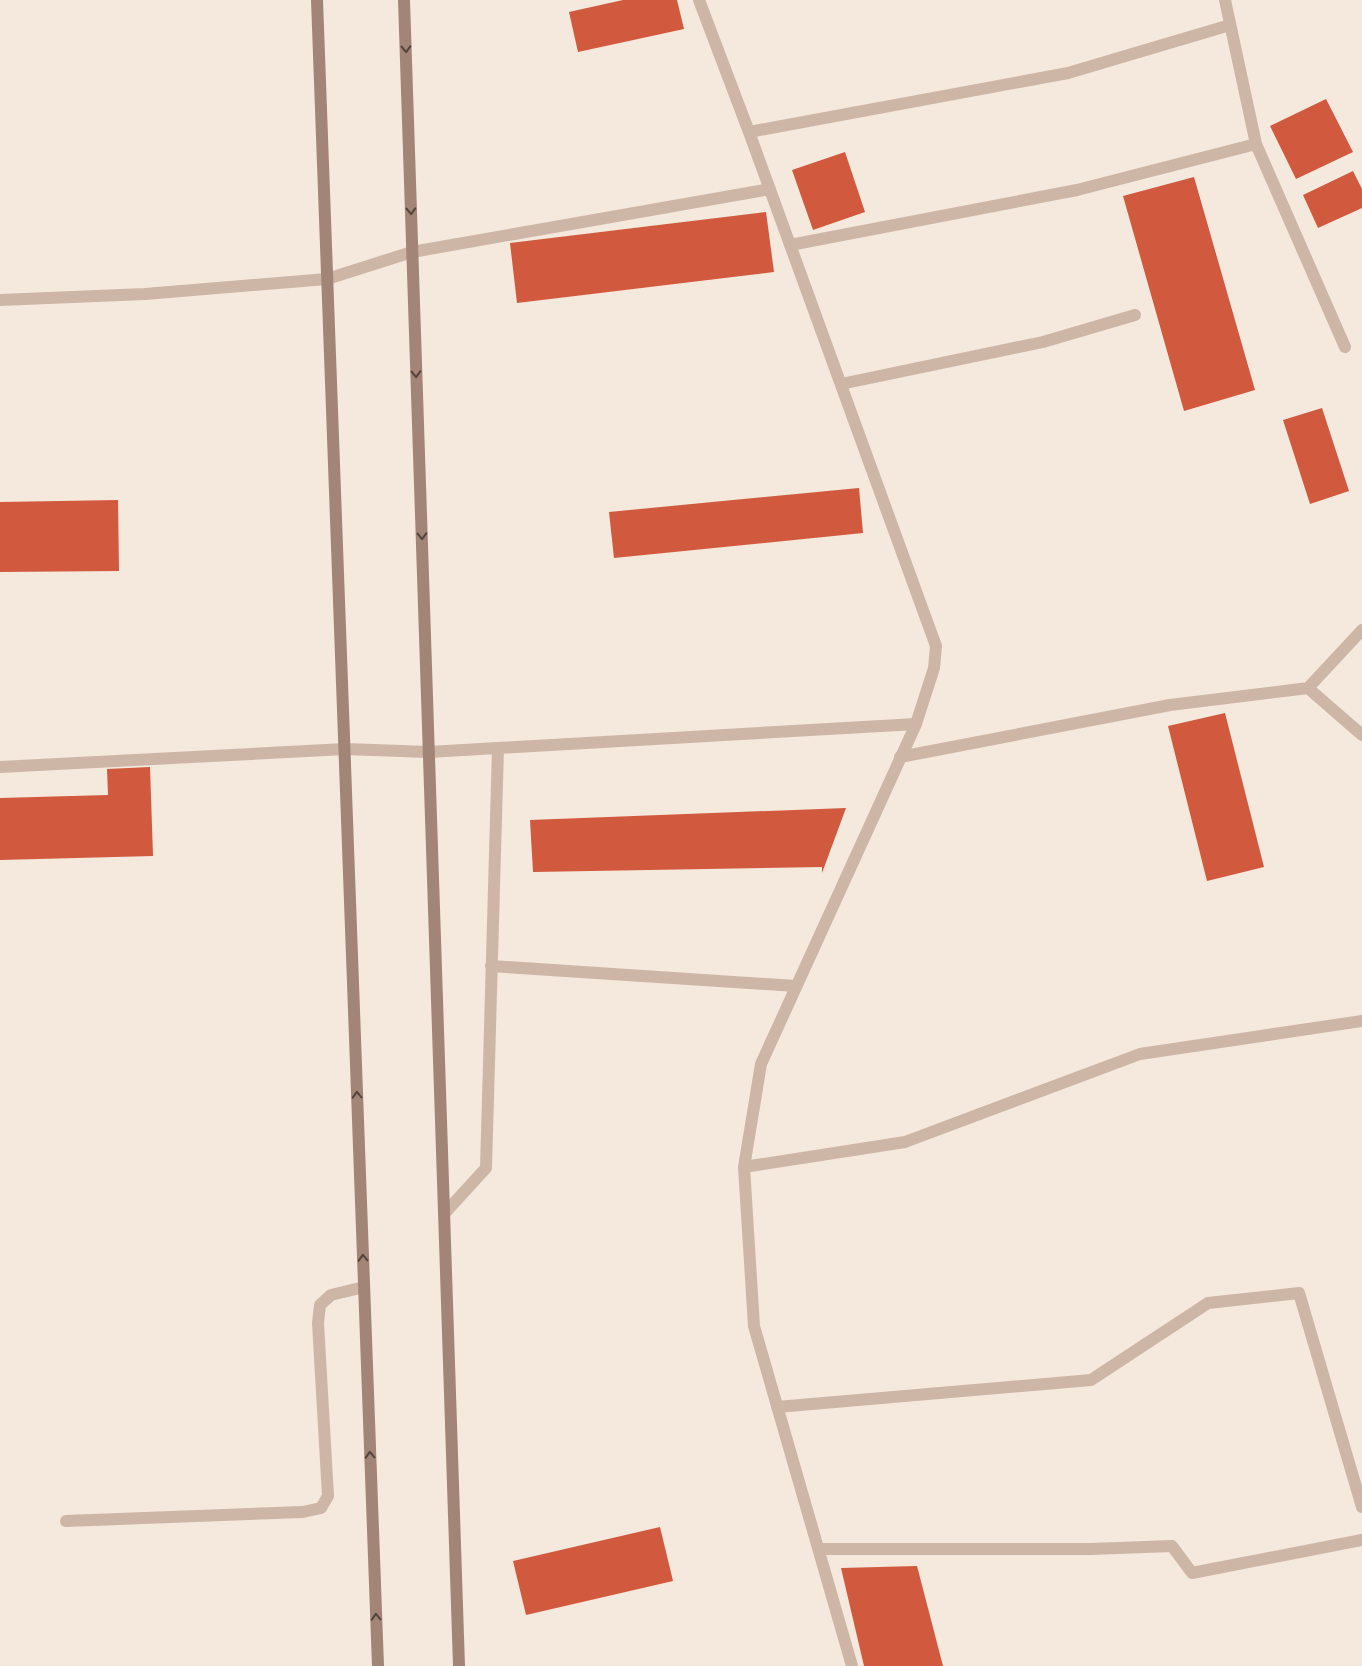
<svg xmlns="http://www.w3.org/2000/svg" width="1362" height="1666" font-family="'Exo 2',sans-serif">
	<rect width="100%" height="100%" fill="#f5e8dc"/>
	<path fill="#d1593d" d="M623,0H677L684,29L578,52L569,12Z
		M1326,99L1353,152L1296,179L1270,126Z
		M845,152L865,212L813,230L792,170Z
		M1353,171L1362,189V208L1318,228L1303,195Z
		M1194,177L1255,390L1184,411L1123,196Z
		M766,212L774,272L517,303L510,243Z
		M1322,408L1349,491L1310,504L1283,420Z
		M859,488L863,533L614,558L609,512Z
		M118,500L119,571L0,572V502Z
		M1225,713L1264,867L1207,881L1168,726Z
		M150,767L153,856L0,860V798L108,795L107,769Z
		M846,808L822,873V867L533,872L530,820Z
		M660,1527L673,1581L526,1615L513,1561Z
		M917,1566L943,1666H864L841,1568Z"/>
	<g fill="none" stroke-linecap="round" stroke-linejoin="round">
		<path stroke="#ceb6a7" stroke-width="12" d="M0,300L145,294L327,279"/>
		<path stroke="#ceb6a7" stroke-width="12" d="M699,0L749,132L936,646L934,668L916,724L761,1064L744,1167L754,1326L852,1666
			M1225,0L1256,144L1345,347
			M749,132L1068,73L1230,25
			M790,245L1077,190L1256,144
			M327,279L412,252L770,189
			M841,384L1043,342L1135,315
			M1308,688L1362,735
			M900,757L1170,705L1308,688L1362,630
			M0,767L345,749L429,752L916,724
			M491,966L796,986
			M744,1167L905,1142L1140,1054L1362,1021
			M444,1214L486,1168L498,748
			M777,1407L1091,1380L1208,1303L1299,1293L1362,1507
			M66,1521L303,1512L321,1508L328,1496L318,1323L320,1305L331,1295L364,1287
			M819,1549H1091L1172,1546L1192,1573L1362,1540"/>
		<path stroke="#a28577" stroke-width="12" d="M317,0L378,1666
			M404,0L459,1666"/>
	</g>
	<defs><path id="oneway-chevron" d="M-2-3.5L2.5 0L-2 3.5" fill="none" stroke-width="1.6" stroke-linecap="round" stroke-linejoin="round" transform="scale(1.25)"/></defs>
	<g stroke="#54433c">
		<use href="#oneway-chevron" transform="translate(406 49) rotate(88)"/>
		<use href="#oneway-chevron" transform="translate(411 211) rotate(88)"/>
		<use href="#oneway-chevron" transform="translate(416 374) rotate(88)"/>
		<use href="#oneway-chevron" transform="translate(422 536) rotate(88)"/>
		<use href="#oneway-chevron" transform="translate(357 1095) rotate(-92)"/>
		<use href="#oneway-chevron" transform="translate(363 1258) rotate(-92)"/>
		<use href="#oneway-chevron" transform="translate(370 1455) rotate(-92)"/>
		<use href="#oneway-chevron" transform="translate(376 1617) rotate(-92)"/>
	</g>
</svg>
